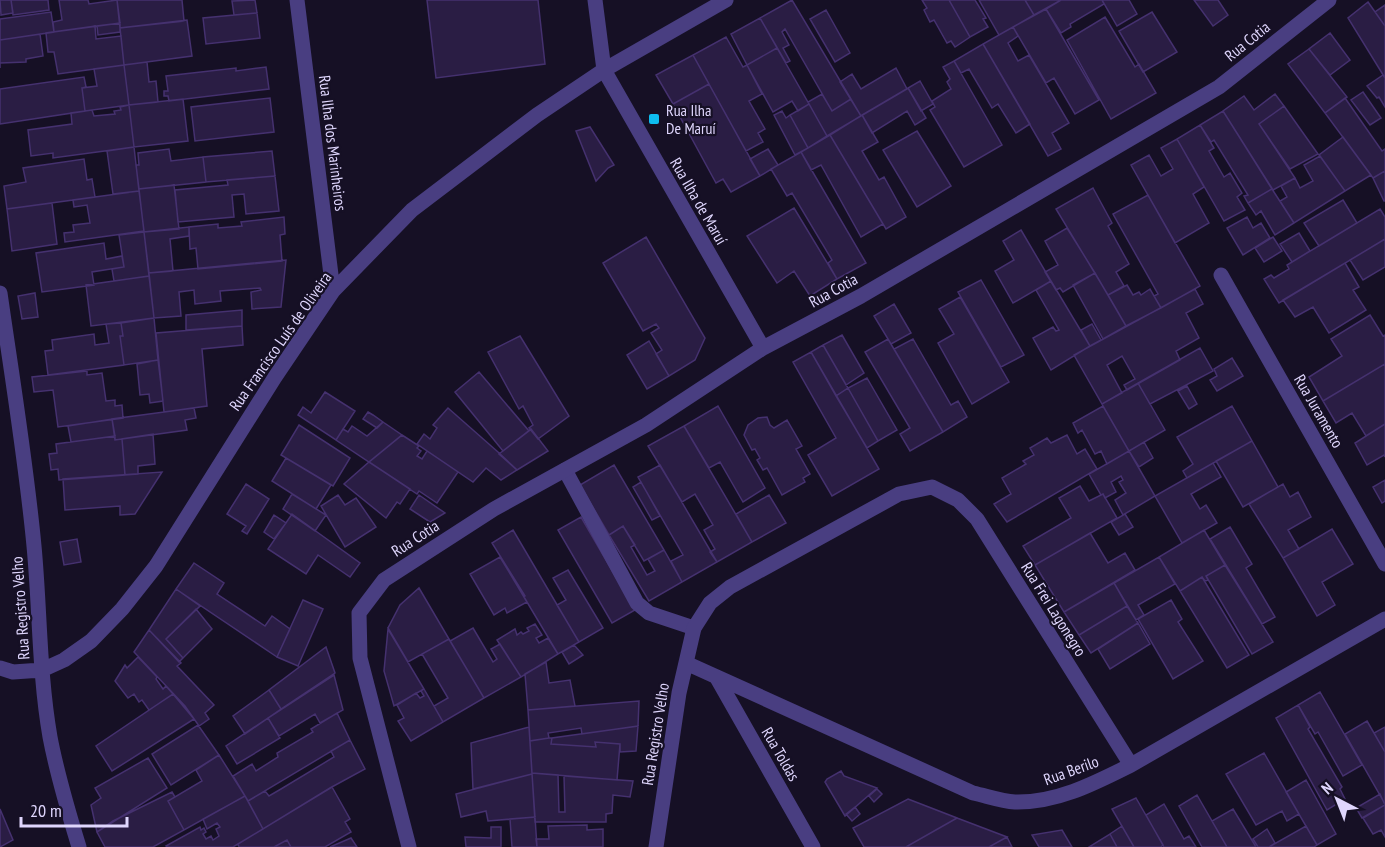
<svg xmlns="http://www.w3.org/2000/svg" width="1385" height="847" font-family="'PT Sans Narrow',sans-serif">
	<rect width="100%" height="100%" fill="#161025"/>
	<path fill="#2a1d44" stroke="#45316f" stroke-width="1.5" d="M0,0H11L13,13L1,15Z
		M11,0H48L49,10L13,15Z
		M59,0H88L89,4L117,0L120,23L54,32L53,22L62,20Z
		M117,0H182L184,21L120,28Z
		M255,0L257,13L234,15L232,1Z
		M427,0H538L545,64L436,78Z
		M792,0L851,99L832,111L785,29L782,32L789,45L783,48L790,61L786,63L760,18Z
		M922,0H949L970,37L955,47L951,41L947,43L934,20L930,22L924,10L927,8Z
		M949,0H975L986,18L983,19L988,27L970,37Z
		M979,0H1025L1034,15L999,35Z
		M1025,0H1061L1034,15Z
		M1061,0H1102L1104,4L1070,24L1071,27L1061,33L1046,9Z
		M1102,0H1129L1137,14L1117,26Z
		M1194,0H1218L1228,15L1213,26Z
		M1368,2L1385,26V78L1348,18Z
		M1385,5V26L1375,12Z
		M1046,9L1099,100L1075,114L1054,78L1046,83L1013,27Z
		M826,10L850,53L835,62L810,19Z
		M51,12L54,32L0,40V19Z
		M1152,12L1177,52L1143,72L1119,31Z
		M257,13L260,38L206,44L203,18Z
		M1105,17L1135,67L1139,64L1156,93L1111,119L1067,40Z
		M760,18L777,48L747,65L731,34Z
		M187,20L192,56L124,65L120,28Z
		M120,23V32L98,35L97,26Z
		M95,26L96,39L121,36L124,65L58,74L54,52H48L46,33Z
		M1013,27L1018,36L1008,43L1018,61L1029,55L1069,123L1052,133L1061,149L1048,156L983,44Z
		M1330,33L1350,60L1330,75L1309,49Z
		M40,34L43,56L26,59V62L0,63V68V40Z
		M726,37L743,67L747,65L762,94L749,101L765,129L758,133L763,142L746,151L693,55Z
		M983,44L1030,124L1016,133L998,104L992,108L969,69L961,73L954,61Z
		M777,48L809,104L798,111L792,101L773,112L747,65Z
		M1309,49L1347,97L1325,113L1288,64Z
		M693,55L709,84L673,104L656,75Z
		M954,61L1002,145L964,167L930,110L935,107L932,101L951,89L947,82L950,79L943,67Z
		M147,62L149,82L156,81L158,102L129,105L124,65Z
		M124,65L129,105L85,111L82,88L97,86L94,69Z
		M266,67L269,89L169,101L168,96H164V91H168L166,76L236,68V71Z
		M896,68L907,89L861,116L840,82L852,74L861,89Z
		M1383,75L1385,78V107L1379,97L1377,98L1367,86Z
		M84,77L86,87L82,88L85,111L0,124V89Z
		M920,81L933,104L921,111L908,88Z
		M709,84L760,176L731,192L723,179L716,183L673,104Z
		M908,88L926,118L915,125L907,111L872,133L862,115Z
		M1363,92L1381,118L1370,125L1351,100Z
		M822,94L832,111L851,99L861,116L827,136L808,102Z
		M1275,94L1284,106L1259,124L1295,178L1273,190L1223,111L1244,96L1254,110Z
		M270,98L274,132L195,141L191,107Z
		M1345,98L1382,151L1385,149V171L1373,178L1325,113Z
		M183,99L188,141L134,147L129,105Z
		M809,104L827,136L808,148L790,115Z
		M129,105L134,147L53,158V153L31,156L28,130L72,124L71,113L92,110L94,116L115,114L114,111L121,110L120,107Z
		M1284,106L1318,154L1290,169L1259,124Z
		M782,111L786,118L790,115L808,148L795,155L774,115Z
		M1223,111L1272,189L1248,203L1244,196L1248,195L1214,140L1211,142L1200,125Z
		M862,115L878,142L862,151L879,180L884,177L906,217L886,229L830,135Z
		M1200,125L1214,148L1209,151L1224,177L1230,173L1242,193L1237,197L1245,210L1224,221L1177,139Z
		M590,127L614,165L608,168L596,181L576,131Z
		M917,131L951,186L917,207L883,150Z
		M830,135L883,224L861,237L821,165L811,170L801,152Z
		M1343,137L1371,175L1345,191L1319,155Z
		M1177,139L1204,187L1193,194L1209,223L1175,243L1131,165L1149,155L1161,176L1173,169L1161,148Z
		M134,147L139,191L113,194L107,151Z
		M169,149L171,161L203,157L206,182L139,189L136,165H139L138,153Z
		M768,149L778,165L760,176L750,159Z
		M272,151L275,176L206,182L203,157Z
		M801,152L866,263L837,279L828,263L832,260L792,193L787,196L771,169Z
		M1320,156L1345,191L1294,223L1280,201L1287,197L1281,186L1295,178L1300,188L1313,181L1304,165Z
		M84,159L87,180L92,179L95,197L7,209L4,186L26,182L23,168Z
		M1385,171V201H1384L1373,178Z
		M275,176L279,211L246,214L244,194L232,195L234,217L178,222L175,190L228,185L227,180Z
		M174,185L179,229L144,232L139,189Z
		M1093,188L1112,223L1108,226L1129,264L1116,272L1124,286L1108,295L1056,209Z
		M1272,189L1294,223L1275,235L1261,211L1256,215L1248,203Z
		M139,191L144,231L65,242L64,233L74,232L73,225L90,223L87,205L74,207L73,200Z
		M1148,195L1200,286L1161,308L1154,296L1158,294L1113,214Z
		M1343,200L1357,223L1319,246L1304,223Z
		M52,203L57,244L12,251L7,209Z
		M794,208L837,279L810,296L794,271L777,283L747,236Z
		M1380,209L1385,217V239L1279,303L1264,279L1271,275L1274,278L1289,269L1287,265L1292,262Z
		M284,217L285,234L280,235L282,261L198,269L196,248L190,249L189,227L218,224V228L242,226L241,222Z
		M1247,217L1253,228L1261,223L1270,238L1243,255L1227,228Z
		M189,227V236L170,239L173,271L149,273L144,232Z
		M1067,228L1095,273L1063,292L1060,288L1056,290L1045,272L1058,265L1045,241Z
		M1021,230L1051,281L1013,303L995,271L1014,260L1003,241Z
		M144,232L149,276L114,281L112,269L124,267L119,235Z
		M1299,233L1310,251L1292,262L1280,244Z
		M646,237L705,338L695,360L669,376L656,354L662,350L651,333L659,328L656,324L643,331L603,263Z
		M1273,237L1282,251L1264,262L1255,248Z
		M1385,239V267L1363,280L1350,260Z
		M104,243L106,259L122,256L124,267L92,272L94,285L42,292L36,253Z
		M286,260L281,307L252,309L251,292L261,290L260,288L220,291L221,301L195,304L194,290L179,292L181,316L154,318L149,273Z
		M1345,263L1359,287L1353,290L1366,310L1329,333L1313,307L1295,317L1283,300Z
		M1095,273L1126,326L1103,339L1073,285Z
		M149,276L154,318L91,326L86,285Z
		M981,280L1024,355L1001,367L958,292Z
		M1051,281L1090,346L1051,370L1033,338L1053,327L1056,331L1059,330L1036,290Z
		M1127,285L1133,295L1139,292L1141,295L1150,289L1161,308L1126,326L1108,295Z
		M1195,289L1203,304L1186,313L1199,338L1176,351L1180,360L1127,390L1124,385L1135,379L1122,356L1107,365L1122,393L1102,404L1074,355Z
		M35,293L38,317L22,319L18,296Z
		M960,297L1009,382L972,404L938,343L954,334L939,309Z
		M894,304L911,333L891,344L874,316Z
		M242,310V326L186,330V315Z
		M1370,315L1383,336L1385,335V364L1323,401L1309,377L1342,356L1331,339Z
		M154,318L158,360L124,365L120,336H123L121,323Z
		M121,323L123,336H120L124,365L48,375L45,351L53,350L52,340L94,334L95,345L109,343L106,324Z
		M1092,324L1101,340L1090,346L1081,330Z
		M242,326L243,345L202,349L207,406L164,412L156,333Z
		M842,335L864,373L846,385L823,345Z
		M520,336L569,416L538,439L529,428L533,425L523,406L519,409L488,352Z
		M888,339L943,432L910,451L900,434L910,428L865,352Z
		M913,339L951,405L958,401L967,417L943,432L894,349Z
		M649,341L669,376L647,389L627,355Z
		M823,345L848,388L836,396L811,352Z
		M1200,348L1213,371L1150,404L1138,383Z
		M811,352L879,469L832,496L808,455L836,438L793,362Z
		M1232,358L1243,376L1217,391L1210,380L1217,376L1214,369Z
		M158,360L163,401L150,403L149,394L140,395L137,364Z
		M1385,364V424L1366,436L1352,413L1336,423L1323,401Z
		M87,371V375L102,373L106,401L115,400V406L122,405L123,418L58,427L53,390L34,392L32,377Z
		M479,372L529,431L503,451L455,392Z
		M867,378L897,430L878,441L848,388Z
		M1138,383L1165,430L1129,451L1102,404Z
		M1187,386L1197,404L1189,409L1178,391Z
		M848,388L878,441L867,448L836,396Z
		M325,392L355,411L336,440L298,415L303,407L311,413Z
		M718,406L765,488L743,502L720,462L709,468L684,426Z
		M1103,406L1129,451L1107,464L1101,451L1095,454L1082,430L1078,433L1073,423Z
		M1232,406L1252,441L1187,478L1183,471L1193,464L1177,437Z
		M194,408L196,418L185,420L187,430L115,440L112,419Z
		M448,408L498,452L517,470L501,480L486,468L473,482L417,444L424,434L430,439L437,428L433,425Z
		M368,412L373,415L383,422L377,428L363,419Z
		M767,417L770,425L774,428L787,420L802,446L796,449L810,474L803,478L805,482L782,495L767,468L763,470L757,460L760,458L755,449L752,450L744,435L748,425L758,418Z
		M112,419L115,436L71,442L68,426Z
		M383,422L402,435L369,462L336,440L343,429L348,432L352,426L367,436Z
		M1385,424V457L1384,455L1367,465L1355,443Z
		M299,425L350,458L333,486L281,455Z
		M684,426L752,542L717,562L710,552L715,549L704,530L713,525L695,494L682,502L648,446Z
		M531,429L548,451L517,470L499,454Z
		M153,434L155,464L138,466V474L125,475L122,439Z
		M402,435L419,446L417,448L421,451L417,456L422,459L427,451L458,472L437,503L419,491L417,494L369,462Z
		M1067,435L1077,454L1085,449L1097,469L1007,522L994,504L1011,494L1002,478L1026,464L1023,461L1034,455L1030,448L1047,438L1051,443Z
		M115,436V440L122,439L125,475L59,480L58,469L51,470L49,454L57,453L56,444Z
		M1252,441L1278,487L1243,507L1216,461Z
		M1144,442L1153,458L1139,467L1129,451Z
		M1129,451L1155,496L1123,515L1115,500L1126,493L1119,482L1123,480L1121,476L1111,482L1116,492L1105,498L1103,494L1101,495L1089,474Z
		M286,458L331,485L316,509L272,481Z
		M369,462L410,489L400,504L397,502L386,518L344,484Z
		M1213,463L1221,477L1191,494L1200,509L1206,505L1217,523L1182,543L1155,496Z
		M614,465L664,550L644,561L623,526L609,535L580,485Z
		M660,465L717,562L682,582L671,561L683,555L638,477Z
		M162,472L135,514L120,515V506L65,510L63,479Z
		M1385,480V501L1382,503L1373,487Z
		M641,482L660,516L652,520L633,487Z
		M246,484L269,499L247,534L242,531L246,526L227,514Z
		M1283,484L1290,497L1298,492L1311,517L1288,530L1299,549L1283,558L1249,504Z
		M1080,486L1089,501L1103,494L1117,518L1035,565L1023,546L1071,518L1059,498Z
		M292,494L326,515L315,531L283,509Z
		M338,495L345,505L356,498L376,527L345,547L321,506Z
		M419,495L445,513L430,522L410,509Z
		M769,495L786,523L752,542L736,514Z
		M292,514L360,563L350,577L318,555L306,574L268,549Z
		M1125,514L1133,527L1119,535L1111,522Z
		M274,515L286,523L274,539L264,532Z
		M581,517L635,610L612,623L558,530Z
		M623,526L635,545L631,547L647,575L655,571L648,559L664,550L682,582L649,601L609,535Z
		M1230,527L1252,564L1246,568L1275,617L1262,624L1210,539Z
		M1332,529L1353,564L1322,582L1335,605L1317,616L1283,558Z
		M513,530L579,642L558,654L524,597L525,596L492,543Z
		M1204,530L1225,565L1206,576L1208,580L1205,581L1202,577L1180,591L1159,557Z
		M1090,533L1108,563L1125,553L1135,570L1064,612L1035,565Z
		M77,539L81,562L64,565L60,542Z
		M500,557L527,602L507,613L505,608L494,615L470,574Z
		M1159,557L1175,584L1138,605L1144,615L1136,620L1114,583Z
		M194,563L224,583L217,594L265,626L272,616L290,629L277,657L176,589Z
		M1225,565L1273,642L1252,654L1206,576Z
		M568,570L603,628L579,642L557,605L566,600L553,578Z
		M1202,577L1249,655L1227,668L1180,591Z
		M1114,583L1127,606L1079,635L1064,612Z
		M419,588L449,639L408,662L388,628L400,605Z
		M176,589L200,606L166,639L183,658L179,662L149,630Z
		M303,600L323,609L298,666L277,657Z
		M1171,600L1182,619L1178,622L1203,661L1173,679L1138,619Z
		M1127,606L1138,623L1091,653L1079,635Z
		M196,609L212,629L183,658L166,639Z
		M1138,623L1150,644L1110,669L1098,649Z
		M535,624L542,635L536,638L539,643L548,638L558,654L521,677L497,640L515,629L517,635L521,632L523,634L529,631L527,628Z
		M473,628L493,662L497,659L491,649L500,644L521,677L484,698L450,641Z
		M388,629L424,689L394,706L384,671Z
		M149,630L181,663L177,666L214,705L205,713L209,719L199,726L185,706L134,652Z
		M449,639L484,698L443,722L434,706L448,698L422,654Z
		M574,645L583,655L569,664L562,652Z
		M326,647L335,673L281,709L269,690Z
		M138,657L157,677L156,679L163,689L166,686L173,694L149,710L142,700L139,702L134,694L128,698L115,681L125,665L127,668Z
		M546,662L549,683L570,680L575,706L528,710L525,674Z
		M334,675L343,710L320,723L315,714L279,736L268,718Z
		M424,689L443,722L411,741L398,721L404,718L397,705L416,693L420,698L424,696L421,691Z
		M269,690L281,709L245,734L233,716Z
		M1320,692L1362,765L1343,776L1318,732L1315,734L1298,705Z
		M173,694L194,719L112,771L96,746Z
		M639,701L638,726L582,734L581,728L548,733L549,738L530,741L528,710Z
		M1298,705L1310,727L1308,729L1342,787L1340,789L1345,799L1327,810L1276,718Z
		M337,713L350,740L248,801L233,776L252,764L256,771L278,757L277,753L313,732L311,729Z
		M268,718L280,738L237,764L226,746Z
		M1367,721L1385,752V804L1345,734Z
		M198,725L219,755L171,785L152,754Z
		M638,726L636,751L620,752V744L595,742L596,747L551,744L552,738Z
		M529,727L532,774L473,789L471,743Z
		M1385,727V752L1374,733Z
		M549,738H552L551,744L596,747L595,742L620,744L617,780L532,773L530,741Z
		M350,740L365,769L330,788L263,829L248,801L265,791L269,796L281,789L334,757L331,751Z
		M1264,753L1299,814L1287,821L1282,811L1256,825L1226,774Z
		M219,755L245,796L184,830L168,801L202,781L196,770Z
		M148,758L167,788L97,832L91,805L101,798L95,788Z
		M841,771L844,776L877,788L845,816L825,782L827,779Z
		M532,773L558,775L559,812H565L564,776L633,781L630,797L613,795L612,813L606,814V822H535Z
		M532,774L535,817L488,821L486,811L461,817L456,794Z
		M1306,780L1336,834L1317,845L1286,792Z
		M332,787L350,819L345,822L351,832L325,847H291L287,840L274,847H239L238,844Z
		M877,789L882,794L874,802L869,796Z
		M172,792L175,797L168,801L184,830L153,847H105L97,832L113,821Z
		M1380,794L1385,805L1362,818L1356,808Z
		M1197,795L1227,847H1202L1179,806Z
		M245,796L263,829L233,847H167L166,846L200,827L201,830L204,828L206,832L203,834L206,839L211,836L213,840L219,836L216,829L220,827L217,823L207,829L203,819Z
		M1136,798L1163,845L1161,847H1134L1112,809Z
		M908,799L957,818L906,847H864L853,828Z
		M1164,804L1184,839L1189,836L1196,847H1164L1146,815Z
		M1385,805V837L1381,830L1373,834L1363,818Z
		M855,807L860,814L852,821L846,814Z
		M0,809L13,840L0,847Z
		M1233,809L1256,847H1227L1212,821Z
		M535,817L537,847H512L510,819Z
		M957,818L1007,837L989,847H906Z
		M587,825V830L603,829V847H537L536,839H549L548,826Z
		M1122,826L1134,847H1117L1110,834Z
		M1306,826L1317,845L1314,847H1269Z
		M491,827H501V847H466L465,837L491,838Z
		M1267,829L1275,843L1269,847H1258L1253,839Z
		M1062,830L1072,847H1039L1032,835Z
		M1110,834L1117,847H1089Z
		M1007,837L1012,847H989Z
		M351,838L357,847H330Z
		M287,840L291,847H274Z"/>
	<g fill="none" stroke-linecap="round" stroke-linejoin="round">
		<path stroke="#493e81" stroke-width="15" d="M565,470L637,603L649,613L694,628"/>
		<path stroke="#493e81" stroke-width="15" d="M297,0L333,291
			M595,0L604,70L763,348
			M1221,275L1385,564
			M0,293C12,377 26,461 34,546C40,609 39,674 50,737C57,774 68,811 79,847
			M686,663L973,793C987,796 1001,801 1015,802C1057,803 1095,783 1131,765L1385,619
			M0,668L13,672L42,670L64,660L91,641L122,609L156,566L275,377L333,291L412,210L537,115L604,70L726,0
			M717,678L813,847
			M409,847L360,658L359,613L384,580L494,509L646,425L763,348L861,296L1219,87L1329,0
			M656,847L679,693L694,628L710,603L730,587L899,494L932,487L958,500L977,519L1131,765"/>
	</g>
	<rect fill="#0ebdf0" stroke="#161025" stroke-width="2" x="648" y="113" width="12" height="12" rx="3"/>
	<g text-anchor="middle" dominant-baseline="central" stroke-width="4.5" stroke-linejoin="round" paint-order="stroke">
		<g font-size="16" fill="#dfd6fd" stroke="#161025">
			<text transform="translate(1247 41) rotate(-39)">Rua Cotia</text>
			<text transform="translate(333 143) rotate(83)">Rua Ilha dos Marinheiros</text>
			<text transform="translate(699 201) rotate(60)">Rua Ilha de Maruí</text>
			<text transform="translate(833 290) rotate(-29)">Rua Cotia</text>
			<text transform="translate(280 341) rotate(-55)">Rua Francisco Luís de Oliveira</text>
			<text transform="translate(1319 411) rotate(60)">Rua Juramento</text>
			<text transform="translate(415 538) rotate(-33)">Rua Cotia</text>
			<text transform="translate(20 608) rotate(-94)">Rua Registro Velho</text>
			<text transform="translate(1054 609) rotate(58)">Rua Frei Lagonegro</text>
			<text transform="translate(655 734) rotate(-81)">Rua Registro Velho</text>
			<text transform="translate(781 754) rotate(60)">Rua Toldas</text>
			<text transform="translate(1071 770) rotate(-20)">Rua Berilo</text>
		</g>
		<g font-size="16" fill="#dfd6fd" stroke="#161025" text-anchor="start">
			<text x="666" y="110">Rua Ilha<tspan x="666" dy="18">De Maruí</tspan></text>
		</g>
	</g>
	<g transform="translate(1337 799) rotate(318)" stroke="#161025" stroke-width="4.5" paint-order="stroke">
	<path d="M0-4.5L10 22L0 15L-10 22Z" fill="#dfd6fd"/>
	<text y="-9" font-size="16" font-weight="bold" text-anchor="middle" fill="#dfd6fd">N</text>
	</g>
	<path d="M21 817v9h106v-9" fill="none" stroke="#dfd6fd" stroke-width="3"/>
	<text x="30" y="817" font-size="18" fill="#dfd6fd" stroke="#161025" stroke-width="4.5" paint-order="stroke">20 m</text>
</svg>
